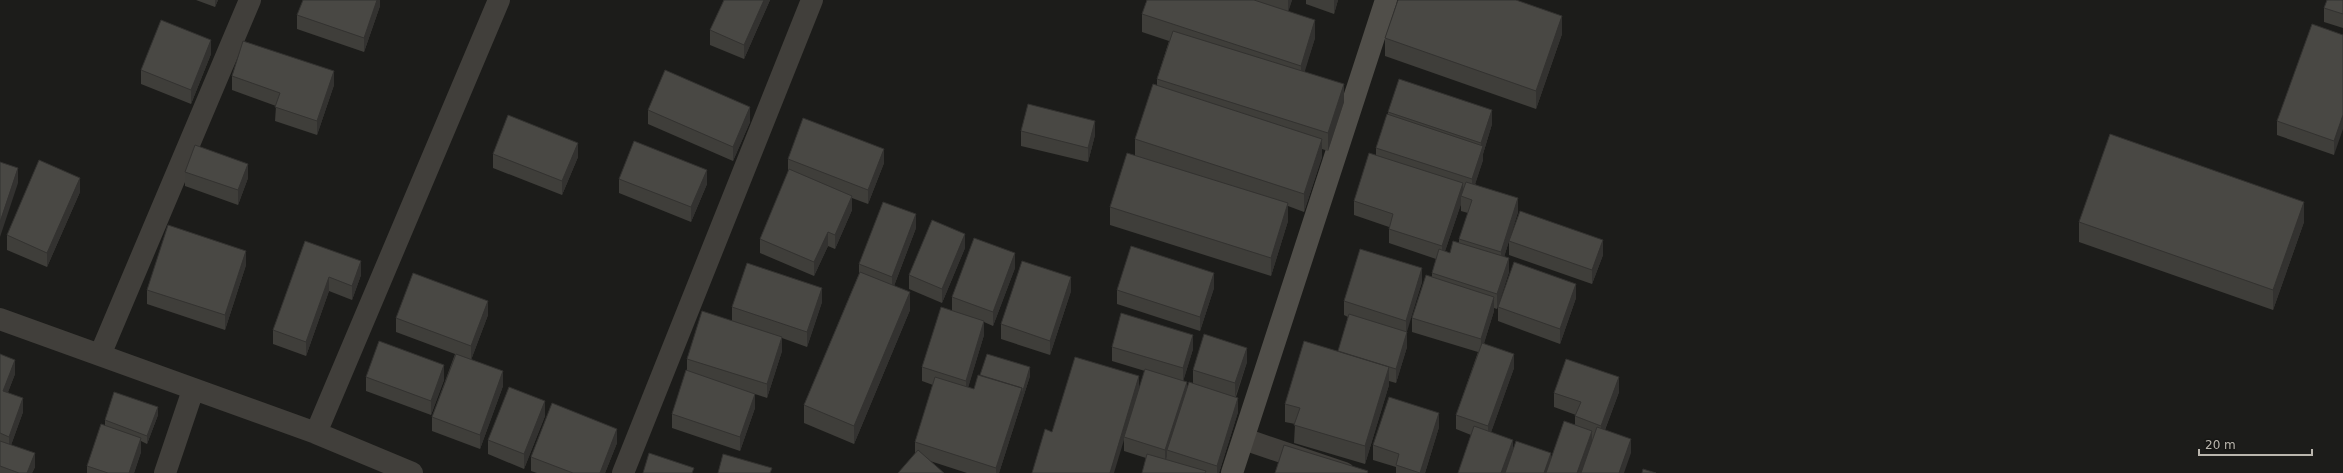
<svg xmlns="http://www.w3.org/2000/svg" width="2343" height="473" font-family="'DejaVu Sans',sans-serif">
	<rect width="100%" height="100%" fill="#1c1c1a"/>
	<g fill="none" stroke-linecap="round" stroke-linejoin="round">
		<path stroke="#413f3b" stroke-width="22" d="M0,319L316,433L412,473
			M100,355L250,0
			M316,433L499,0
			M1244,439L1344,473
			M165,473L193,390
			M623,473L812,0"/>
		<path stroke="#504e49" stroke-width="22" d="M1232,473L1386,0"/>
	</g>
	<path fill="#3f3e3a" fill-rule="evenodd" d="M196,0H218L215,7Z
		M380,0V6L364,52L297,29V15Z
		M724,0H770L744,59L710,45V30Z
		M1147,0H1292L1288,11L1315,38L1304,72L1344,102L1328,151L1322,149V157L1304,212L1288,206V221L1271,276L1110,225V207L1135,155V139L1157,86V79L1169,41L1142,32V14Z
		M1306,0H1338L1334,14L1306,4Z
		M2343,0V28L2324,22V8Z
		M1562,34L1536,109L1385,56V38Z
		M2343,35L2334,155L2277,135V121Z
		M211,54L191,104L141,84V70Z
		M232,76L334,85L317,135L275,121L276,106L232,90Z
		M648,110L750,122L733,161L648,124Z
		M1388,112L1492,124L1483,154V160L1475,184L1518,212L1504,257L1509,272L1497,309L1494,308V311L1484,343L1514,368L1491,432L1513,449L1551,460L1575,425V416L1576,415L1554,407V393L1619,392L1605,430L1631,453L1458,473L1471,435L1456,429V415L1478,352L1412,332V318L1432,277V273L1436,259L1389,243V227L1354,215V201L1376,155V148L1388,115ZM1461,204V211L1468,213L1459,239V242L1450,253L1445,251Z
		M1021,131L1095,135L1088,162L1021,146Z
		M493,154L578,157L562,195L493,168Z
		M788,159L884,163L868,204L852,198V210L835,249L828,246L814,276L760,253V239L788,172Z
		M185,172L248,178L238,205L185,186Z
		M619,179L707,184L691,222L619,193Z
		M80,192L47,267L7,250V235Z
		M2079,222H2304L2273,310L2079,242Z
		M916,228L894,286L910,310L854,444L804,423V405L859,274V264Z
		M305,241L361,275L352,300L329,291L306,356L273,344V330Z
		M1509,241L1603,255L1592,284L1509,255Z
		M965,248L942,303L909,289V275Z
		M246,265L225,330L147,304V290Z
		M1015,268L993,326L984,322V335L968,387L974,389L980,375L1030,376L999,473H967L930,461L915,454V442L933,385L922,381V367L952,311V297Z
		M1422,282L1406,332L1407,347L1396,383L1389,381V385L1365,464L1294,443L1295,424L1285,422V404L1338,352L1348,317L1344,315V301Z
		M1214,288L1200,331L1117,304V290Z
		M1071,291L1050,355L1001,339V324Z
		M1576,298L1560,344L1498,321V307Z
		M822,302L807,347L782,338V351L767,398L755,394V408L740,451L672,428V414L687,370V359L732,321V307Z
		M488,315L471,360L503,386L480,449L432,431V417L455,354L396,332V318Z
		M1112,347L1193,349L1183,381L1187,389L1193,383V370L1247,362L1236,397L1238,412L1219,473H1142L1146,458L1124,451V440L1052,432L1139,390L1145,371L1112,361Z
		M0,354L15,374L8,392L23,412L11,445L35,467L32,473H0Z
		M366,377L444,380L431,415L366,391Z
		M158,415L147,444L141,441V452L134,473H87V466L105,426V420Z
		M545,416L524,469L488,454V440Z
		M1439,427L1425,473H1396V467L1373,460V445Z
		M617,443L605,473H537L531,471V457Z"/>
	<path fill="#333230" d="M215,0H218L215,7Z
		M377,0H380V6L364,52V38Z
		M764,0H770L744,59V45Z
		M1288,0H1292L1288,13Z
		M1334,0H1338L1334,14Z
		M1562,16V34L1536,109V91Z
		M1315,20V38L1301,84V66Z
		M211,40V54L191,104V90Z
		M334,71V85L317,135V121Z
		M1344,84V102L1328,151V133Z
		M750,107V122L733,161V147Z
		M1492,110V124L1483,154V160L1472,194V179L1481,149V143Z
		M2343,115V129L2334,155V141Z
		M1095,121V135L1088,162V148Z
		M1322,139V157L1304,212V194Z
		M578,143V157L562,195V181Z
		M884,149V163L868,204V190Z
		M248,164V178L238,205V190Z
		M18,168V183L0,237V222Z
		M707,170V184L691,222V207Z
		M80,178V192L47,267V253Z
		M1463,183V197L1461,196V204L1442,260V246Z
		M852,196V210L835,249V235Z
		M1518,198V212L1501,267V252Z
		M2304,202V222L2273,310V290Z
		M1288,203V221L1271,276V258Z
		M916,214V228L892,291V277Z
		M828,232V246L814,276V262Z
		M965,234V248L942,303V289Z
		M1603,240V255L1592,284V270Z
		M246,251V265L225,330V315Z
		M1015,253V268L993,326V312Z
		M1509,258V272L1497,309V294Z
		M361,261V275L352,300V286Z
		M1422,268V282L1406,335V321Z
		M1214,273V288L1200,331V317Z
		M329,277V291L306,356V342Z
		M1071,277V291L1050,355V341Z
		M1576,284V298L1560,344V329Z
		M822,288V302L807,347V332Z
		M910,292V310L854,444V426Z
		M1494,297V311L1481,353V339Z
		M488,301V315L471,360V346Z
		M984,321V335L966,395V381Z
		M1407,332V347L1396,383V369Z
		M1193,335V349L1183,382V368Z
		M782,337V351L767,398V384Z
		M1247,348V362L1235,397V383Z
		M1514,354V368L1488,441V426Z
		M15,360V374L3,405V391Z
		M444,365V380L431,415V401Z
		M1030,367V376L999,473H996V468L1022,388Z
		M1389,367V385L1365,464V446Z
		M503,371V386L480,449V435Z
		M1139,376V390L1124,437V440L1114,473H1110Z
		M1619,377V392L1601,440V426Z
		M1187,382V397L1167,450V456L1165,464V450Z
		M755,394V408L740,451V437Z
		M23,398V412L9,451V437Z
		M1238,398V412L1219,473H1217V466Z
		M545,401V416L524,469V454Z
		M158,407V415L147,444V436Z
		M1439,413V427L1425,473H1420Z
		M617,429V443L605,473H600Z
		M1592,431V445L1582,473H1577Z
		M141,438V452L134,473H129Z
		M1631,439V453L1624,473H1619Z
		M1513,440V454L1506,473H1501Z
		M35,453V467L32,473H27Z
		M1551,453V467L1549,473H1544Z"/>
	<path fill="#494844" stroke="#333230" d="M303,0H377L364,38L297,15Z
		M724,0H764L744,45L710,30Z
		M1147,0H1254L1315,20L1301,66L1142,14Z
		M1398,0H1516L1562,16L1536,91L1385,38Z
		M2327,0H2343V14L2324,8Z
		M161,20L211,40L191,90L141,70Z
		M2312,24L2343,35V115L2334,141L2277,121Z
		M1173,31L1344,84L1328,133L1157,79Z
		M243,41L334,71L317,121L275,107L280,93L232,76Z
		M665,70L750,107L733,147L648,110Z
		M1399,79L1492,110L1481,143L1388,112Z
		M1153,84L1322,139L1304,194L1135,139Z
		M1028,104L1095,121L1088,148L1021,131Z
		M1387,114L1483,146L1472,179L1376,148Z
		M508,115L578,143L562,181L493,154Z
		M803,118L884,149L868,190L788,159Z
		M2110,134L2304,202L2273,290L2079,222Z
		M634,141L707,170L691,207L619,179Z
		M195,145L248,164L238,190L185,172Z
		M1127,153L1288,203L1271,258L1110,207Z
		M1369,153L1463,183L1442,246L1389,229L1393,214L1354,201Z
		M39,160L80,178L47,253L7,235Z
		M0,162L18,168L0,222Z
		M789,169L852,196L835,235L828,232L814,262L760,239Z
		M1466,182L1518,198L1501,252L1459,239L1472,200L1461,196Z
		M883,202L916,214L892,277L859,264Z
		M1520,211L1603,240L1592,270L1509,241Z
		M932,220L965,234L942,289L909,275Z
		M168,225L246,251L225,315L147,290Z
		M974,238L1015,253L993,312L952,297Z
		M305,241L361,261L352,286L329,277L306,342L273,330Z
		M1453,241L1509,258L1497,294L1432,273L1439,249L1450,253Z
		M1131,246L1214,273L1200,317L1117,290Z
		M1360,249L1422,268L1406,321L1344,301Z
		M1022,261L1071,277L1050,341L1001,324Z
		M1514,262L1576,284L1560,329L1498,307Z
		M747,263L822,288L807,332L732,307Z
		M860,272L910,292L854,426L804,405Z
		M413,273L488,301L471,346L396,318Z
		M1426,275L1494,297L1481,339L1412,318Z
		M941,307L984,321L966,381L922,367Z
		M702,311L782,337L767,384L687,359Z
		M1121,313L1193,335L1183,368L1112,347Z
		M1349,314L1407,332L1396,369L1338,351Z
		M1204,334L1247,348L1235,383L1193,370Z
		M379,341L444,365L431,401L366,377Z
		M1304,341L1389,367L1365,446L1294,425L1300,408L1285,404Z
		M1482,343L1514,354L1488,426L1456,415Z
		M0,354L15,360L3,391L23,398L9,437L0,433Z
		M456,354L503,371L480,435L432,417Z
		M987,354L1030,367L1022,394V388L980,375Z
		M1075,357L1139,376L1110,473H1032L1045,429L1052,432Z
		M1566,359L1619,377L1601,426L1575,416L1581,402L1554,393Z
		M1145,369L1187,382L1165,450L1124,437Z
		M686,370L755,394L740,437L672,414Z
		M978,375L1022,388L996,468L915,442L935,377L974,389Z
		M1189,382L1238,398L1217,466L1167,450Z
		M509,387L545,401L524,454L488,440Z
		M114,392L158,407L147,436L105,420Z
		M1389,397L1439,413L1420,473L1396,465L1399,454L1373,445Z
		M552,403L617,429L600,473H573L531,457Z
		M1564,421L1592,431L1577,473H1546Z
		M101,424L141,438L129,473H108L87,466Z
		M1474,426L1513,440L1501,473H1458Z
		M1597,427L1631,439L1619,473H1581Z
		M0,441L35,453L27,473H19L0,466Z
		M1516,441L1551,453L1544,473H1505Z
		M1284,445L1368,471L1367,473H1275Z
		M918,450L944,473H898Z
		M649,453L694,468L692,473H643Z
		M723,454L772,468L770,473H718Z
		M1147,454L1206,471L1205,473H1142Z
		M1643,469L1656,473H1642Z"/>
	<path d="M2199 449v6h113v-6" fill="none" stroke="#bab6ae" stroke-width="2"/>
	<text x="2205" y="449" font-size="12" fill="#bab6ae" stroke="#171715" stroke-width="3" paint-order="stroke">20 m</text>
</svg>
